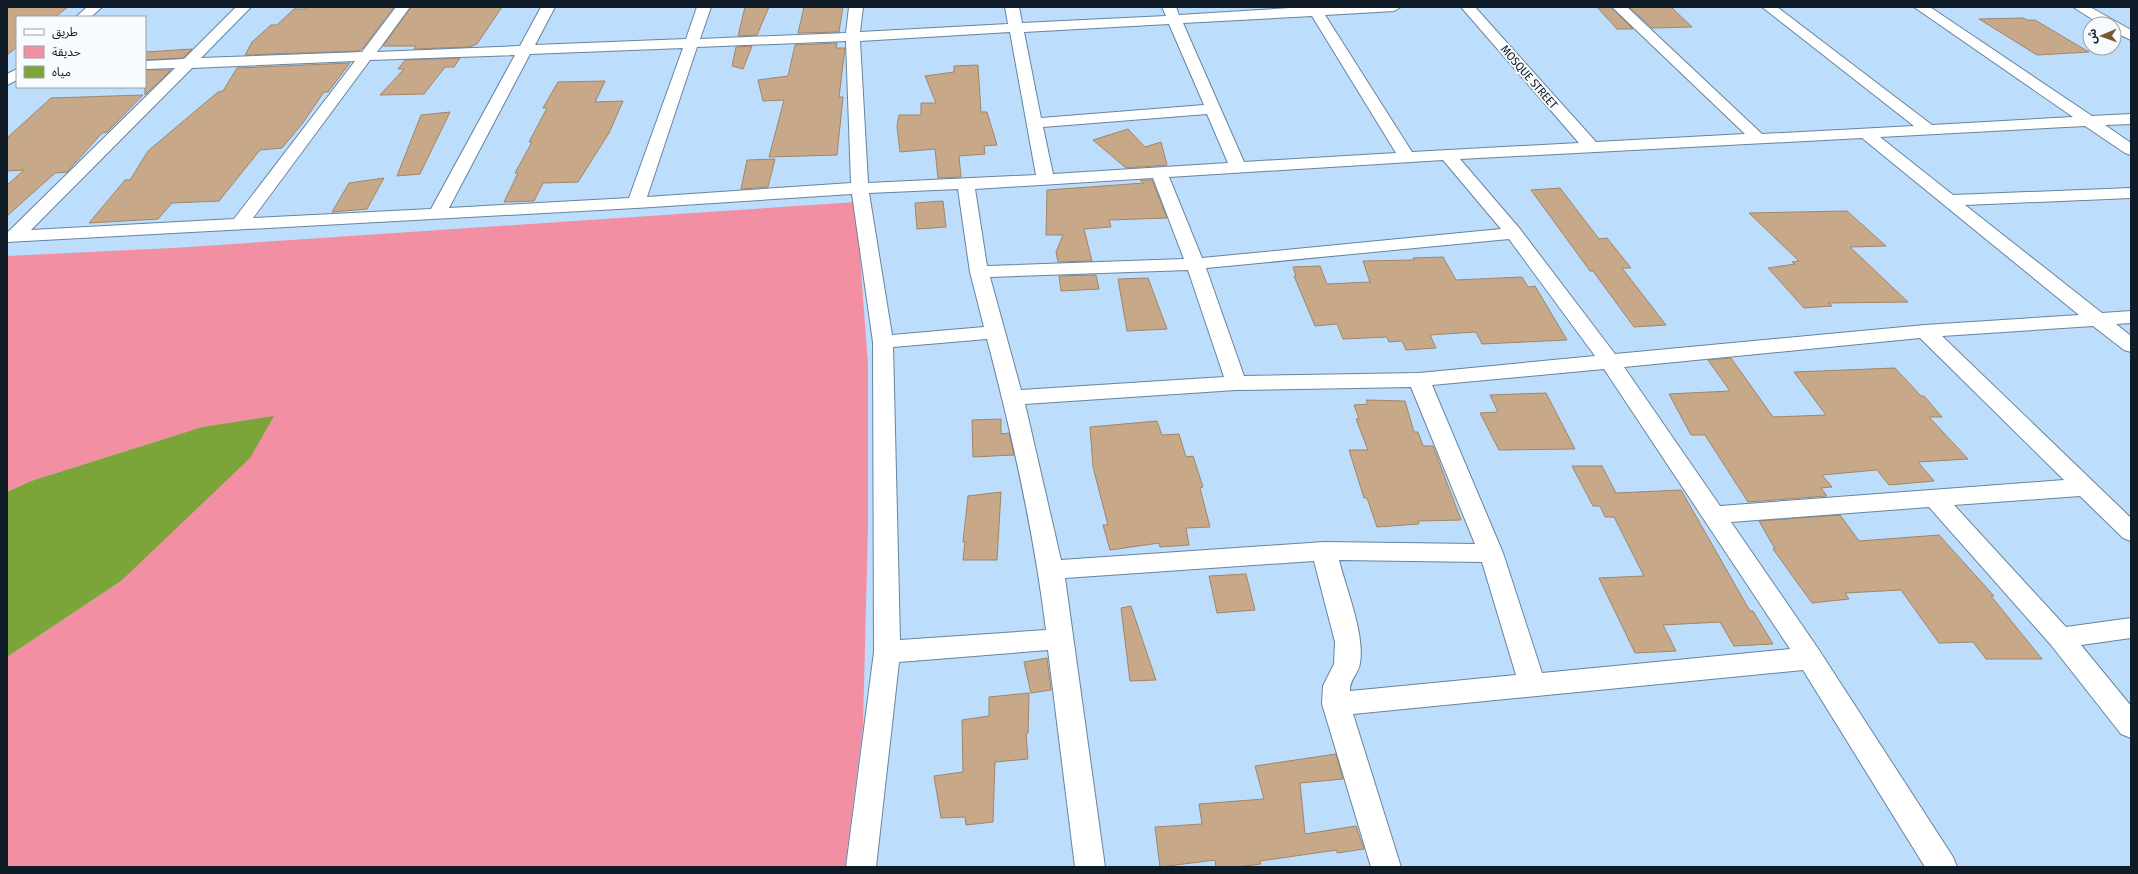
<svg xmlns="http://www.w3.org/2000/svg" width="2138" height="874" font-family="'Fira Sans Condensed','Noto Sans Arabic',sans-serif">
	<rect width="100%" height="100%" fill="#bdddfc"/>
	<path fill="#f38fa2" d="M856,202L868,365V526L863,726L845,867H7V657L121,581L273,417L202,427L31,481L7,492V256L173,248Z"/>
	<path fill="#7ba538" d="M274,416L250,458L121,581L7,657V492L31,481L202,427Z"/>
	<path fill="#c7a98a" stroke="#a18567" d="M7,7H68L55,17H17V47L7,55Z
		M307,7H394L364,47L359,51L245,55L252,42L271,25H277L294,9H305Z
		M411,7H502L477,44L469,47L414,49L416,46H383Z
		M745,7H769L757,35L738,36Z
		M804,7H843L839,32L798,33Z
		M1597,7H1611L1633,29H1617Z
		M1629,7H1671L1692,27L1652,28Z
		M2023,18L2027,20H2035L2089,52L2037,55L1979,19Z
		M837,43L836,48H845L839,97H843L837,155L769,157L784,100L763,101L758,80L788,76L795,45Z
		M752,46L743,69L732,66L736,47Z
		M192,49L183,58L145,60V52Z
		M460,58L454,67H445L424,94L380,95L404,69H398L405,60Z
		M350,63L328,92H324L302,124L282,148L260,150L219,201L172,203L158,219L89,223L125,180H130L148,151L218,92L223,91L237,68Z
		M978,65L981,112H987L997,145L984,146L985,154L959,156L961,177L938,178L935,149L900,152L897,126L899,115H921V103H936L925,76L954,72V66Z
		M145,70H171L145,95Z
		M605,81L595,102L623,101L609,133L578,182L543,183L534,201L504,202L518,173H515L532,142H529L547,108H543L558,82Z
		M143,95L107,132L102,133L67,172L55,173L7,216V185L24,170L7,171V138L51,98Z
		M450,112L420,174L397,176L421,115Z
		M1128,129L1145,147L1161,142L1167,165L1126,168L1093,140Z
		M775,159L768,187L741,189L747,160Z
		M384,178L367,209L332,212L349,183Z
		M1140,180H1152L1167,218L1109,220L1111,227L1084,229L1092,261L1058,262L1056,252L1063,235H1046L1047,190L1144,183Z
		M1560,188L1599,239L1607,238L1631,268H1622L1666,325L1634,327L1593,271H1590L1531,190Z
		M943,201L946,227L917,229L915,203Z
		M1847,211L1886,246L1850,247L1908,302L1828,303L1832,306L1804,308L1768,268L1795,264L1792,262L1799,261L1749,213Z
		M1443,257L1456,280L1522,277L1528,287L1535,286L1567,340L1482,344L1476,332L1430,335L1436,348L1406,350L1402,341L1389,342L1387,337L1343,339L1337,324L1315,326L1294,276H1296L1293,267L1320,266L1327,284L1370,282L1363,261L1414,260L1413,258Z
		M1096,275L1099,289L1061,291L1059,276Z
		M1148,278L1167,329L1127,331L1118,279Z
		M1731,358L1773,417L1826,415L1794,372L1895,368L1921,396H1924L1942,417H1929L1968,459L1918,462L1934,481L1889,485L1877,470L1822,475L1832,487L1821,488L1827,496L1748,502L1705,435H1691L1669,394L1730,391L1708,360Z
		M1546,393L1575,449L1499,450L1480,413L1498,412L1490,395Z
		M1366,400L1405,401L1414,432H1418L1423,446H1433L1461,520L1418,521L1419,524L1377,527L1367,498H1364L1349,450H1368L1356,419H1359L1354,405L1368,404Z
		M1001,419V434L1009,433L1014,455L973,457L972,420Z
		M1157,421L1162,435L1179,434L1186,457L1193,456L1203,487L1200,488L1210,527L1186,528L1189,545L1160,547L1159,543L1110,550L1103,525H1108L1093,467L1090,427Z
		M1572,466H1602L1616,493L1681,490L1750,611H1753L1773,644L1734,646L1720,622L1663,625L1676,651L1635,653L1599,578L1644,576L1614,517H1605L1600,506H1593Z
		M1001,492L997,560H963L965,542H963L968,496Z
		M1840,515L1859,541L1939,535L1994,596H1991L2042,659H1986L1973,642L1939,643L1901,590L1845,593L1849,599L1812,603L1773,549H1775L1759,521Z
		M1246,574L1255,610L1217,613L1209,576Z
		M1131,606L1156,680L1130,681L1121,608Z
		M1047,658L1051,690L1031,693L1024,662Z
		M1029,693L1028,733L1026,734L1028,759L995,762L993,822L966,825L965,817L941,818L934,776L963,772L962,720L989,716V697Z
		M1336,754L1343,779L1300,783L1305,834L1356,826L1364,849L1337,853V850L1260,861L1261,864L1236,867H1216L1215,860L1160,867L1155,827L1202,824L1199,804L1264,799L1255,766Z"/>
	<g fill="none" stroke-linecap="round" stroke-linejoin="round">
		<defs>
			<path id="street" d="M87,7H102L91,17H76Z
				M236,7H251L201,58L362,52L396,7H410L377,52L520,46L541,7H555L535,45L686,39L697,7H711L700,39L846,33L849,7H863L860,32L1008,24L1005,7H1019L1022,23L1166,16L1162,7H1176L1179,15L1306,7H1401L1394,11L1325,15L1412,152L1579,143L1461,7H1475L1596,142L1745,134L1612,7H1627L1762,134L1914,126L1762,7H1777L1932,125L2073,117L1914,7H1930L2092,116L2131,114V124L2105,125L2131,143V155L2125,153L2085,126L1880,137L1953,195L2131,188V198L1965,205L2102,313L2131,311V323L2116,324L2131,336V352L2124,350L2093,326L1942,336L2131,518V541L2123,538L2080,496L1954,505L2066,627L2131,618V638L2081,645L2131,706V738L2121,734L2051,645L1929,507L1731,522L1819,650L1953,857L1957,867H1925L1803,670L1353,714L1401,867H1371L1322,704L1323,686L1334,664L1335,642L1314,561L1065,578L1105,867H1075L1048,650L899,662L876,867H846L874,652L873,342L852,194L636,208L7,242V232L9,231L175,68L145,69V61L184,59ZM1312,16L1396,153L1244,162L1183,23ZM1169,24L1204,105L1041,118L1024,32ZM1010,32L1036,175L868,183L860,41ZM846,41L851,183L647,197L697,47ZM683,48L629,198L449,208L530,54ZM515,55L431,209L253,218L370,60ZM355,61L234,219L31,230L192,68ZM1207,114L1228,163L1053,174L1043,127ZM1862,138L2079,315L1925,325L1615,354L1520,229L1460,159ZM1443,160L1501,229L1202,258L1169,177ZM1153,178L1184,259L987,266L975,189ZM958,189L970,272L984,327L892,335L869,193ZM1509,239L1595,356L1419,373L1244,376L1206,268ZM1188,270L1224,377L1021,390L990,277ZM1920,338L2064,480L1720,506L1624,367ZM987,339C1012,434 1034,532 1046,630L900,640L893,347ZM1604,369L1790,649L1542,673L1503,553L1432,385ZM1411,387L1475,544L1324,542L1061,560L1025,404L1236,390ZM1339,560L1482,562L1516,675L1350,691C1349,680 1359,673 1360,663C1365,634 1346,589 1339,560Z
				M2073,7H2090L2131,30V40L2114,32V24H2100Z
				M17,69V80L7,85V74Z"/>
		</defs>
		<use href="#street" stroke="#6684a0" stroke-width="2"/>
		<use href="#street" fill="#fff" fill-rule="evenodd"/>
	</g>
	<g text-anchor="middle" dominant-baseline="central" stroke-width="4" stroke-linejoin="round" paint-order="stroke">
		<g font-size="12" fill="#0f1b26" stroke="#f7fbfe">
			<text transform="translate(1529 77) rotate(49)">MOSQUE STREET</text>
		</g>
	</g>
	<rect width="2138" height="874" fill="none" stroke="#0f1b26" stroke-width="16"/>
	<rect x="16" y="16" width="130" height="72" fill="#f7fbfe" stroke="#9aa1a8"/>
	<rect x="24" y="29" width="20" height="6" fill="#ffffff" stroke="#9aa1a8"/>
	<text x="52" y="36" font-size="12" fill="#0f1b26">طريق</text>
	<rect x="24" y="46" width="20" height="12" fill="#f38fa2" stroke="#9aa1a8"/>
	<text x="52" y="56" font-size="12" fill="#0f1b26">حديقة</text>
	<rect x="24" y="66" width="20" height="12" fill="#7ba538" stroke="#9aa1a8"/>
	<text x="52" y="76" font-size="12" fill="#0f1b26">مياه</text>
	<g transform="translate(2102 36) rotate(268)"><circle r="19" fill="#f7fbfe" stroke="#9aa1a8"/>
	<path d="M0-3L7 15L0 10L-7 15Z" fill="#7a5730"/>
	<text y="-6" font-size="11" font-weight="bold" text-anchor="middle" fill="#0f1b26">ش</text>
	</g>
</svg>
